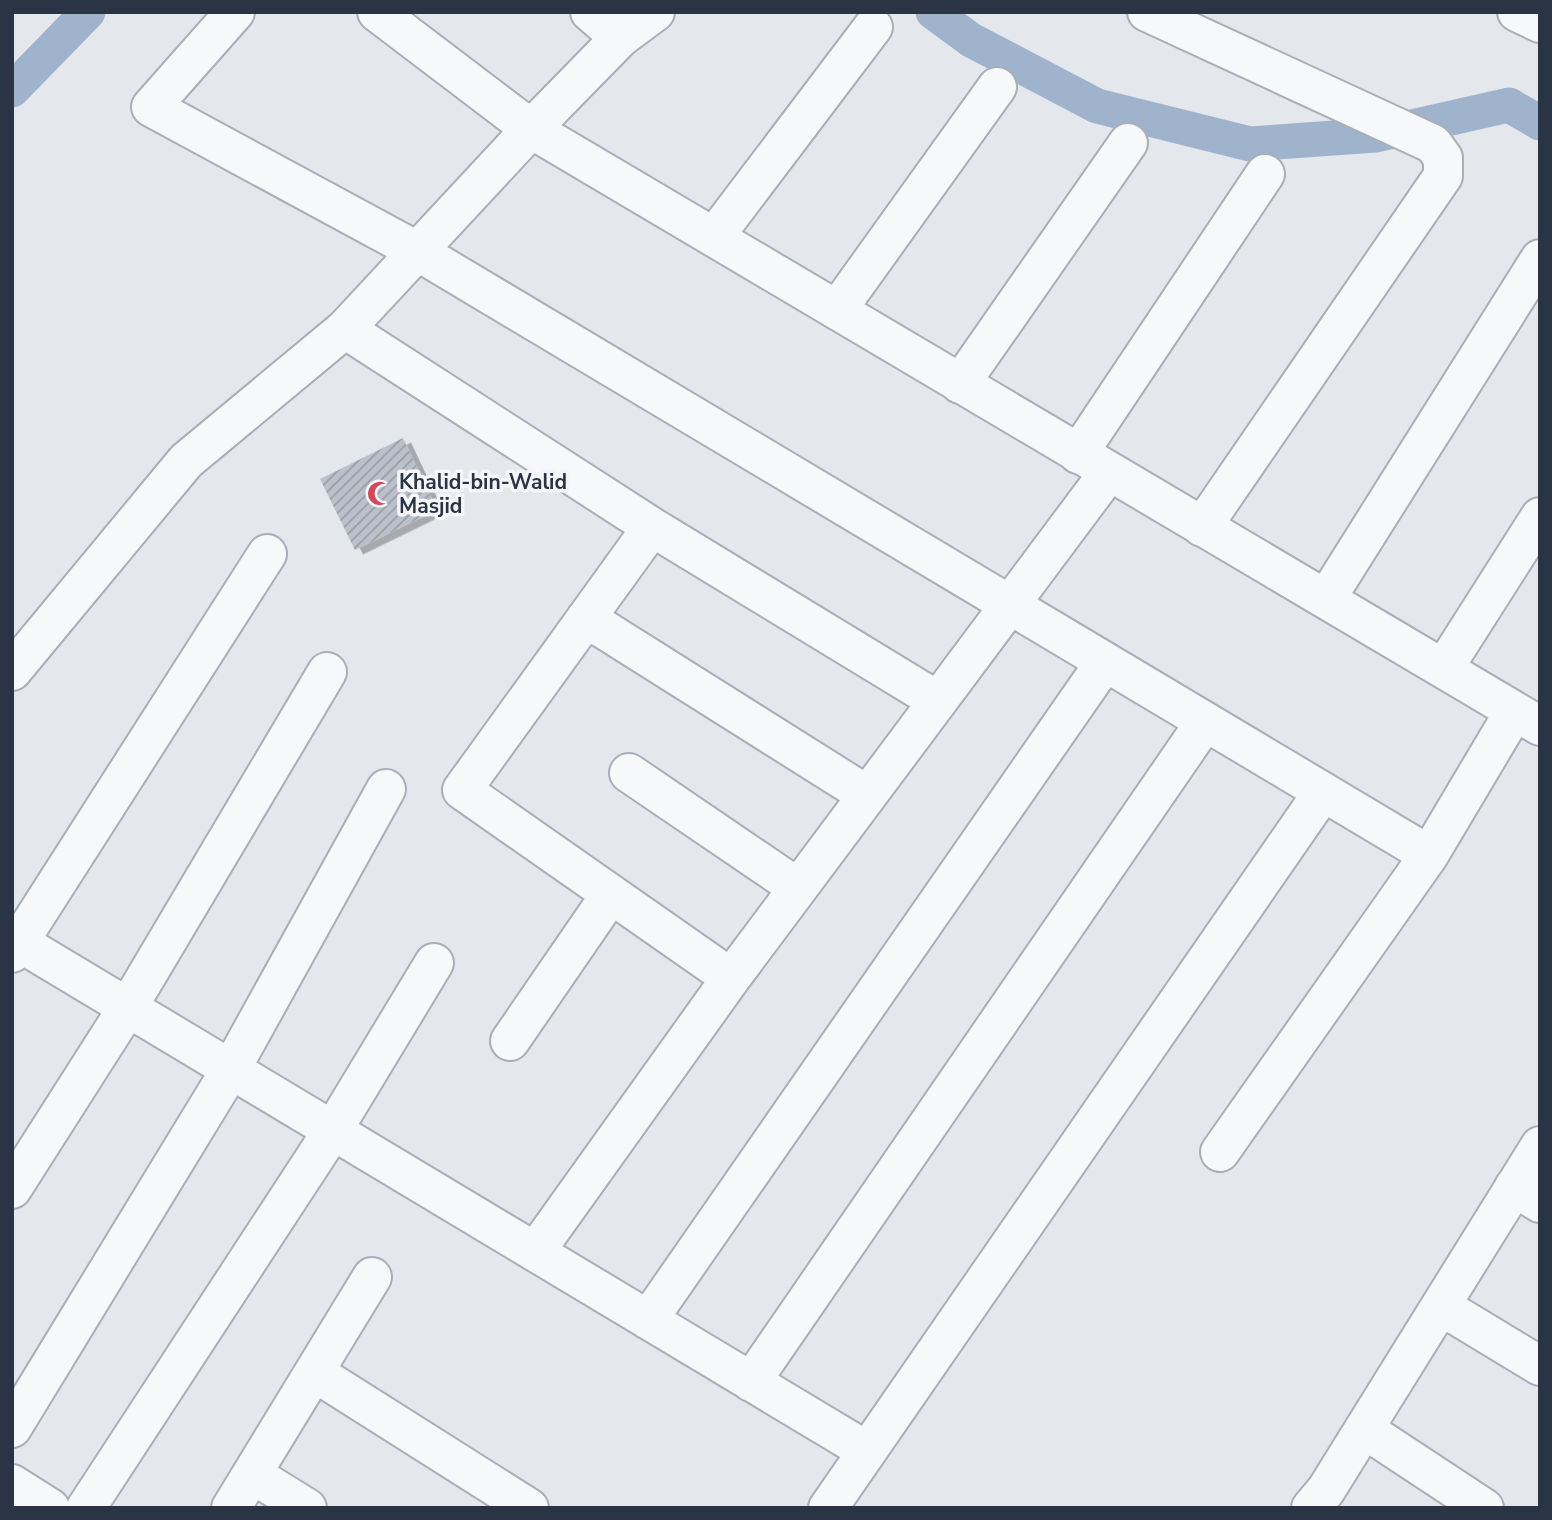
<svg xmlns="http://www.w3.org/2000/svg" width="1552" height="1520" font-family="'Nunito Sans',sans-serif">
	<defs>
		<pattern id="building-hatch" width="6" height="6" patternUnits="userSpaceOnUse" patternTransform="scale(1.75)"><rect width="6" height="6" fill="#bbc0ca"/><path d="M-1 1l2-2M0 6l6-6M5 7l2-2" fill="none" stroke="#989da6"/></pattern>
		<filter id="shadow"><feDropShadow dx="8" dy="4.5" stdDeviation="0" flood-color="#0004"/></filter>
	</defs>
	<rect width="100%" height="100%" fill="#e4e7ec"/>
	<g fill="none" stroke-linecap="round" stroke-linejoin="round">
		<path stroke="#9fb4cc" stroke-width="35" d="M933,12L971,40L1097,106L1250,144L1376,135L1509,105L1540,123
			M12,90L88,12"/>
	</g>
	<path fill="url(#building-hatch)" filter="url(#shadow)" d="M403,438L437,510L355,550L320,479Z"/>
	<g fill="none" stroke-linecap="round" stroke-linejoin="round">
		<defs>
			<path id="minor" d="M235,12L151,107L417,251L1429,855L1514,712
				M377,12L531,129
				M590,12L620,38
				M1147,12L1433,144L1443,158V176L1202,527
				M1517,12L1540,23
				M714,237L873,27
				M837,310L997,87
				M345,329L652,527L938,701
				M960,384L1128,143
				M1078,454L1265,174
				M652,527L462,790L731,978
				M1326,599L1540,259
				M586,618L867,795
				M1441,667L1449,660L1540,517
				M629,773L798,888
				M12,938L867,1451
				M12,953L267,554
				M510,1041L611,894
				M1220,1152L1429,855
				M1514,1187L1540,1203
				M12,1189L128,1007L327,672
				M535,1252L731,978L1109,472
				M1441,1306L1540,1366
				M648,1320L1105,662
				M314,1372L529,1508
				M751,1382L1205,722
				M12,1428L231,1069L386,789
				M1364,1429L1484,1508
				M252,1474L307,1508
				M86,1508L333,1130L434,963
				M231,1508L372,1277
				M828,1508L1323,792"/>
			<path id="tertiary" d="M531,129L1540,726
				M12,671L186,461L345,329L531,129L620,38L655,12
				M12,1484L50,1508
				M1311,1508L1326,1490L1540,1146"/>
		</defs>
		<use href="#minor" stroke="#a9aeb7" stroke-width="42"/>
		<use href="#tertiary" stroke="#a9aeb7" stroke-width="42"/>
		<use href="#minor" stroke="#f7f8fa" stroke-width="38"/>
		<use href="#tertiary" stroke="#f7f8fa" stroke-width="38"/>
	</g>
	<defs>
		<symbol id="mosque-bare" viewBox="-9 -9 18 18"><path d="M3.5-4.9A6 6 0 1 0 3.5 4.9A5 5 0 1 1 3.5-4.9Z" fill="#d1495b" stroke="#f4f6f9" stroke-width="2.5" paint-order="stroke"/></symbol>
	</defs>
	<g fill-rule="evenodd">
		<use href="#mosque-bare" x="362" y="476" width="35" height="35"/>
	</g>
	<g text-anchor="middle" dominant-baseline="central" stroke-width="7" stroke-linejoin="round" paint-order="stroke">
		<g font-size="21" font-weight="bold" fill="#2b3445" stroke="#f4f6f9" text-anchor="start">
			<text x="399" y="482">Khalid-bin-Walid<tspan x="399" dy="24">Masjid</tspan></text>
		</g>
	</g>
	<rect width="1552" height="1520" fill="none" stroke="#2b3445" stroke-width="28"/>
</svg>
